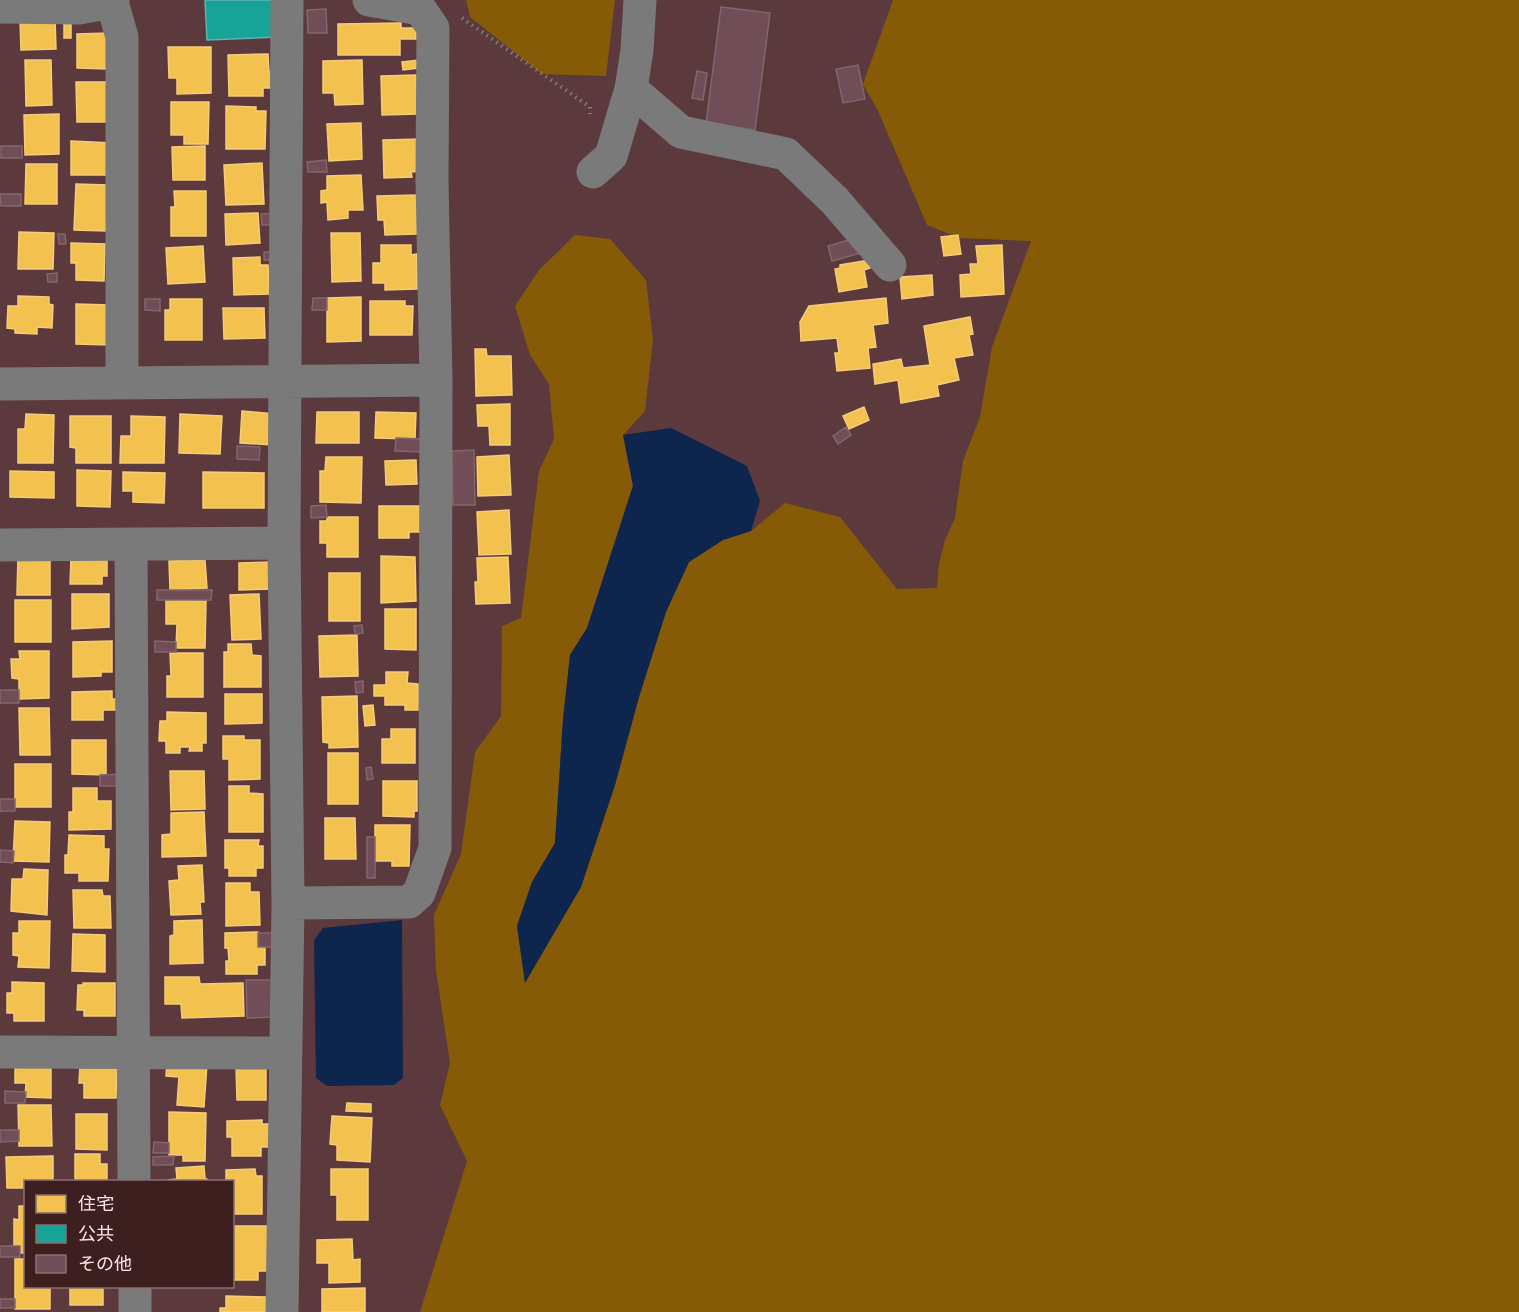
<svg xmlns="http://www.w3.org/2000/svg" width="1519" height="1312" font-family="'PT Sans','Noto Sans JP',sans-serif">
	<rect width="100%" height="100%" fill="#5c393c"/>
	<path fill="#855b08" d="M466,0H615L606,76L542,74L470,17Z
		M893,0H1519V1312H420L467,1161L440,1105L450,1063L436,970L434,915L461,854L475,752L501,716L502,626L521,618L539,471L554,439L549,384L530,355L515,306L539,270L575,235L610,239L646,280L653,340L645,411L623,435L633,485L587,628L570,655L563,719L555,843L532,882L517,926L525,982L581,887L615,785L639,697L666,611L689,562L723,540L751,531L785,503L840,517L897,589L937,588L939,564L945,540L955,518L963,461L980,417L992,347L1031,241L959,238L927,225L878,111L863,84Z"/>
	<path fill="#0e264e" d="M671,428L747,466L760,501L751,531L723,540L689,562L666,612L639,697L615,785L581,887L525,983L517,926L532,882L555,843L563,719L570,655L587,628L633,486L623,435Z
		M402,920L403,1078L394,1085L327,1086L316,1078L314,940L323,928Z"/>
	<path fill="#f2c14e" stroke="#f6cc7b" stroke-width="1.5" d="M55,19L56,49L21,50L20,20Z
		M64,21H71V38H64Z
		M401,23V28H416V39H400V55H338V24Z
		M108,33V69L77,68V34Z
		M168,47H211V93L177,94V78H169Z
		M268,54L269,72H275V88H263V96H229L228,55Z
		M25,60H51L52,105L26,106Z
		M362,60L363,104L335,105L334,93H323V61Z
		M419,60V68L403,70L402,62Z
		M416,75L417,114L382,115L381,76Z
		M76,82H108L109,122H77Z
		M171,102H209L208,144H184V135H171Z
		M226,106L256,107V111H266L265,149H226Z
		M59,114V154L25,155L24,115Z
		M361,123L362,159L329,161L327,124Z
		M421,139L422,171L411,172L412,177L384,178L383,140Z
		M71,141L112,143L111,175H71Z
		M205,146V180H173L172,147Z
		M262,163L264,204L226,205L224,165Z
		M26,164H57V204H25Z
		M361,175L363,210H348V218L328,220L327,202L321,203V191L327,190V176Z
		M76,184L108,185L106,231L74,230Z
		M174,191H206V236H171V207H175Z
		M417,195V234L385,235L384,220H378L377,196Z
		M258,213L260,243L226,245L225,214Z
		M19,232L54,233L53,269H18Z
		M331,233H360L361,281L332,282Z
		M958,235L961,254L944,256L941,237Z
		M71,243L105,244L104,281L76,280V263H71Z
		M381,245H411V255L417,254V289L385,290V283H373V263H381Z
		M1002,245L1004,294L961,297L960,275L971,274L970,264H978L976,246Z
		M203,246L205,282L168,284L166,248Z
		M260,257V265H268L269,294L234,295L233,258Z
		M869,260L870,268L864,270L867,287L839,292L835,269L840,268V265Z
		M932,275L933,295L902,299L900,277Z
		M18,296L49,297V304L53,305L52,328L37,327V334L15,333V329L7,328L8,306H18Z
		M361,297V341L327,342V298Z
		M886,298L888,323L873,325L876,347L868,348L870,368L837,371L835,353H839L837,338L801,341L800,322L809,306Z
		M170,299H202V340H165V310H170Z
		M370,301H405V306H413L412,335H370Z
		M76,304L111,305L110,345L76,344Z
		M223,308H264L265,338L224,339Z
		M970,317L973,334L969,335L973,355L954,358L959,380L937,385L939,396L901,403L898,380L875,384L873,364L901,359L903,368L930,365L924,326Z
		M475,349H486L487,356H511L512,395L476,396Z
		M510,404V445H490L489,426H478L477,405Z
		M864,407L869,420L849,429L843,416Z
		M242,411L275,414L273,445L240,443Z
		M317,412H359V443H316Z
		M376,412L416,413L415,439L375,438Z
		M26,414L54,415L53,463H18V429H25Z
		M180,414L222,416L220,454L179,453Z
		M70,416H111V463H76V448L70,447Z
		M131,416L165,417L164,463H120L121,436H131Z
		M509,455L511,495L478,496L477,457Z
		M326,457H362L361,503L320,502V471H325Z
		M416,460L417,484L386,485L385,461Z
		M77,470L111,471L110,507L77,506Z
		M10,471L54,472V498L10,497Z
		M123,472L165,473L164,503L133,502V491H123Z
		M203,472L264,473V508H203Z
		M379,506H421V532H409V538H379Z
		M509,510L511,554L479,555L477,512Z
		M327,517H358V557H327V543H320V521H327Z
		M18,555L50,556V595H17Z
		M381,556L415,557L416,601L381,603Z
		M508,557L510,603L476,604L475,582H478L477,558Z
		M71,558H107V576H102V584H70Z
		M205,560L207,588L170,590L169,561Z
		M272,562V589L239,590V563Z
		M329,573H360V621H329Z
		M72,594H109V627L72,629Z
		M259,594L261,639L232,640L230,595Z
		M15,600H51V642H15Z
		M166,600L206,601L205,648H176L177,624H166Z
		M385,609H416V650L385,649Z
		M357,635L358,676L320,677L319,636Z
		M112,641V672H101V676L73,677V642Z
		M228,644H251L252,655L261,656V687H224V652H228Z
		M19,651H49V698L19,699V679L12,678L11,659H20Z
		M170,653H203V697H167V676H171Z
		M386,672H408L407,683L418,684V710H405V705H385V696H374V685H386Z
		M112,691V699H118V710H103V720H72V692Z
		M225,694H262V723L225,724Z
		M357,696L358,747L329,748V743L323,742L322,697Z
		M373,705L375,725L365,726L363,706Z
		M19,708H49L50,755H20Z
		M167,712L206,713V743H202V751H189L190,747H180V753H166V741H159L160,721H167Z
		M391,729H415V763H382V739H391Z
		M223,736H244V740H260V779L229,780V759H223Z
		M72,740H106V775L72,774Z
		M328,753H358V804H328Z
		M15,764H51V807H15Z
		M170,771H204L205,809L171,810Z
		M383,781H417V811H414V817L383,816Z
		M229,786H249V793L263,794V832H229Z
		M73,788H97V801H111V829L69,830V812H73Z
		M204,812L206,856L162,857V835L171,834V813Z
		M325,818H355L356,859H325Z
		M15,821L50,822L49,862L13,861Z
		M375,825H410L409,866H392V861H375Z
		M69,835L104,836V849H109L108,881H79V873H65V855H68Z
		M225,840H259L258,846H263V868H256V876H229V868H225Z
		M202,865L204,902H200L201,914L171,915L169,881L179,880L178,866Z
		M24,869L48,870L47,915L11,911L12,879H23Z
		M226,883H250V892H259L260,925L226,926Z
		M73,890H102L103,896H110L111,928H74Z
		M202,920L203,963L170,964V936L174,935V921Z
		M19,921H50L49,968L18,967L19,956L13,955V933H19Z
		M258,932V947H265V965H257V974H226V961H229L228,948H225V933Z
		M73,934L105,935V972L72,971Z
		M165,977H199L200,984L243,983L244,1016L182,1018L181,1004H165Z
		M12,982L44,983V1021H14V1013H7V993H12Z
		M83,983H115V1016H84V1010H77L78,985H83Z
		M15,1061L51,1062V1098L25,1097L26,1083H15Z
		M167,1061L207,1064L204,1107L177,1105L179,1077L166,1076Z
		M266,1064V1100H237L236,1065Z
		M80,1065L117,1066L116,1098H84V1083H79Z
		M347,1103L371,1104V1112L346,1111Z
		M18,1105H51L52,1146H19Z
		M169,1112L206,1113L205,1161H183V1155H169Z
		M76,1114H107V1150L76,1149Z
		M332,1116L372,1118L370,1162L337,1160V1145L330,1144Z
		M262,1120V1124H270L272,1147H261V1156H232V1137H227V1121Z
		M75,1154H100V1164H107V1182H75Z
		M53,1156V1182H26V1188H7L6,1157Z
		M204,1166L205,1179H207L208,1182H168V1180L177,1179L176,1168Z
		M255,1169L256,1176H262V1214H233L232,1182H226V1170Z
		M331,1169H368V1220H337V1195H331Z
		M19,1206H26V1253H20V1246H14V1219L19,1220Z
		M232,1226H270V1271H258V1280H232Z
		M352,1239L353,1260L360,1259V1282L329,1283V1263H317V1240Z
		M15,1259H26V1286H50V1309H15Z
		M70,1286H103V1305H70Z
		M365,1288V1312H322V1289Z
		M226,1296L266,1297V1312H220V1308H226Z"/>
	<path fill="#17a398" stroke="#5db7af" stroke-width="1.5" d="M205,0H275L277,37L207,40Z"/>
	<path fill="#714e57" stroke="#82666b" stroke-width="1.5" d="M721,7L770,13L755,130L706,123Z
		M326,9L327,33H308L307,10Z
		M858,65L865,99L843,103L836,69Z
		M697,71L707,73L703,100L692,98Z
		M1,146H22V158H1Z
		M326,160L327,172H308L307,162Z
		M0,194H21V206H1Z
		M282,213L283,225H262L261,214Z
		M58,234H65L66,244H59Z
		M856,238L861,253L832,261L828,246Z
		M264,252L275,253L274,260H264Z
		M57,273V282H48L47,274Z
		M313,298H327V310H312Z
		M145,299H160V311L145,310Z
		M846,427L851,435L838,444L833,436Z
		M396,438L424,439L423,452L395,451Z
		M237,446L260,447L259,460L237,459Z
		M474,450L475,505H453L452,451Z
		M326,505L327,517L311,518V506Z
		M157,590H212L211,600H157Z
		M362,625L363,633L355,634L354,626Z
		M155,641L176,642V652H155Z
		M363,681V692L356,693L355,682Z
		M0,690H19V703H0Z
		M371,767L373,779L367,780L366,768Z
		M130,774V786H100V775Z
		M0,799H15V811H0Z
		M367,837H375V878H367Z
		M0,850L14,851L13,863L0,862Z
		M258,933H284V947H258Z
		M246,980H272V1017L247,1018Z
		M5,1091L26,1092L25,1103H5Z
		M0,1130H19V1141L0,1142Z
		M154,1142L169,1143V1153H153Z
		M174,1156L173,1165H153V1157Z
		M0,1246H20V1257H0Z
		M0,1299H15V1308H0Z"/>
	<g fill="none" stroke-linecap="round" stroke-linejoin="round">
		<path stroke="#807b7d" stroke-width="4" stroke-dasharray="1.5 4.5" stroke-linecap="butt" d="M462,18L590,107V114"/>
		<path stroke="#7a7a7a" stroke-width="33" d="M640,0L637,50L631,89L681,132L786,154L835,201L890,265
			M112,2L122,37V383
			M0,7L79,8L112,2L113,0
			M593,172L611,156L631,89
			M0,384L436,380
			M0,545L284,543
			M131,545L134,1182
			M288,903L409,902L419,893L435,848L436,380L432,180L433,28L420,9L369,0
			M0,1052L286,1053
			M135,1286V1312
			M282,1312L288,903L284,543L287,0"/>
	</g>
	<rect x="24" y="1180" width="210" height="108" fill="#3d1f20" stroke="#8b6f6f" stroke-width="1.5"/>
	<rect x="36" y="1195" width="30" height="18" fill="#f2c14e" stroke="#8b6f6f" stroke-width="1.5"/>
	<text x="78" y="1210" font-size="18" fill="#ffe6e5">住宅</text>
	<rect x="36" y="1225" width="30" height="18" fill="#17a398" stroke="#8b6f6f" stroke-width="1.5"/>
	<text x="78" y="1240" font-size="18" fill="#ffe6e5">公共</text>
	<rect x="36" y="1255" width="30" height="18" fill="#714e57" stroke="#8b6f6f" stroke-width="1.5"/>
	<text x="78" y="1270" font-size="18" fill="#ffe6e5">その他</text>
</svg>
